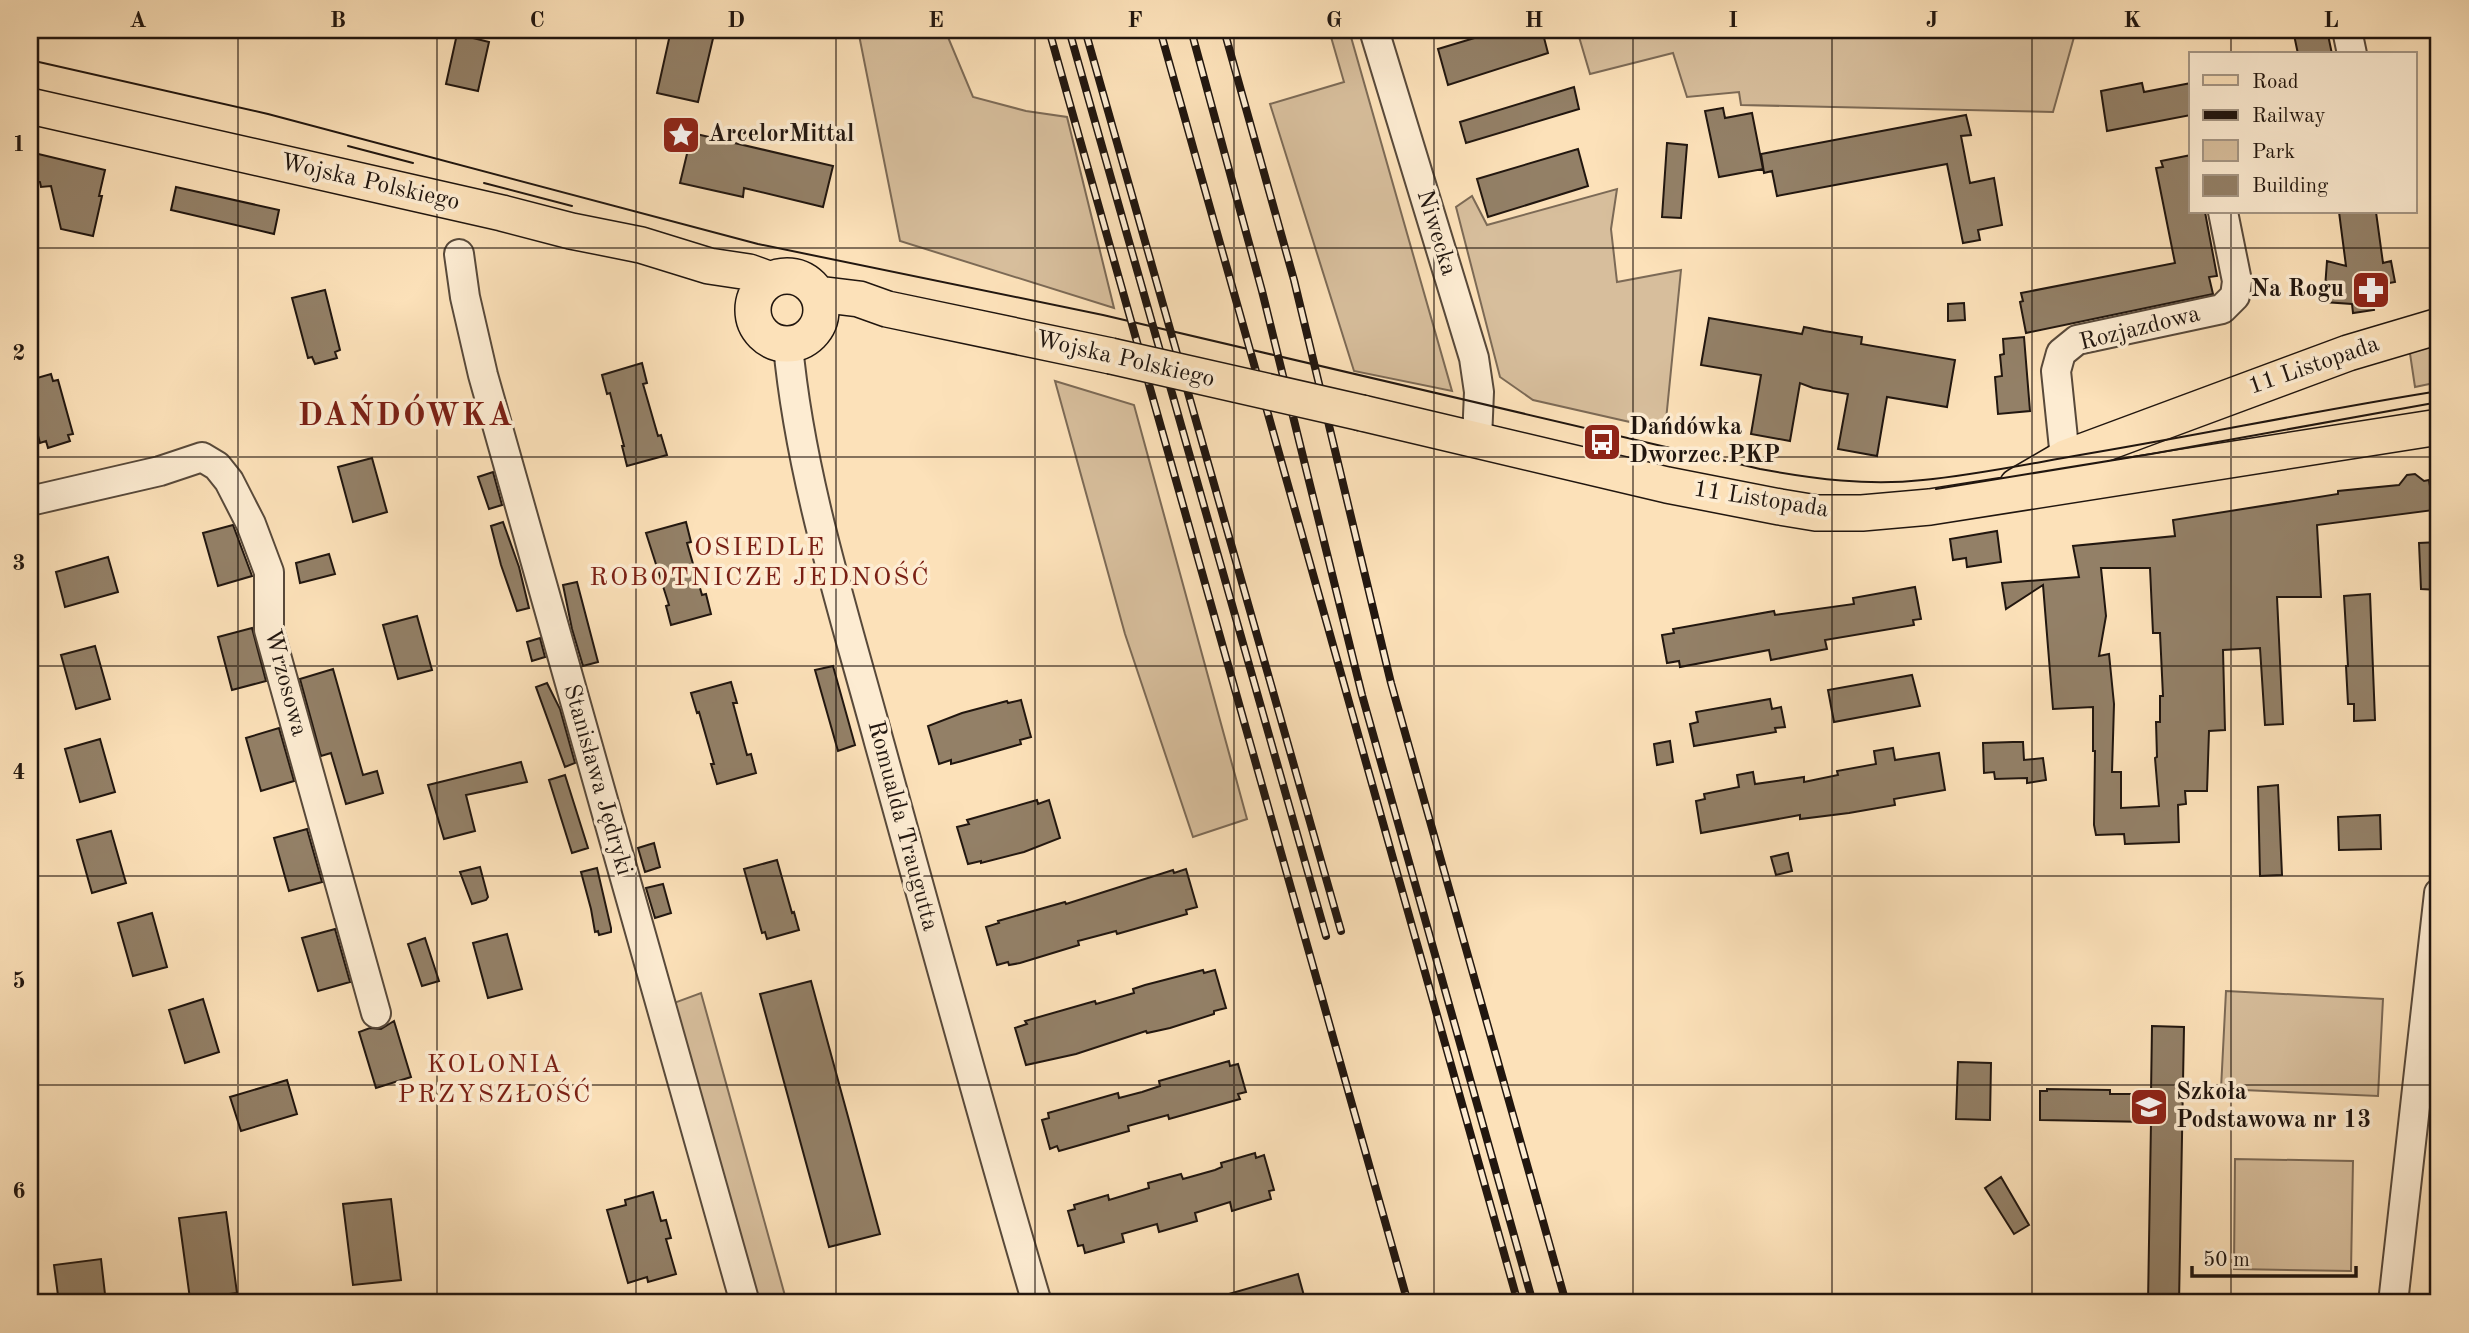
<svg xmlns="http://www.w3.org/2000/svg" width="2469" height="1333" font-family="'Old Standard TT',serif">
	<rect width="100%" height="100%" fill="#fce1b9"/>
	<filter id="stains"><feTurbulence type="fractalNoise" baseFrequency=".00286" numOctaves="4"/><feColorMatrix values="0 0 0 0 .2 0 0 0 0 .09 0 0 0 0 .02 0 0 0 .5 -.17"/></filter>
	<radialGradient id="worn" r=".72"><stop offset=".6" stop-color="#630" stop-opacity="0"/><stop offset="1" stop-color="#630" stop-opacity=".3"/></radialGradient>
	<path fill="#d7be9c" stroke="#7c6a56" stroke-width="2" d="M858,30H945L973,97L1026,111L1067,117L1114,308L900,241Z
		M1329,30H1349L1452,391L1354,371L1270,104L1344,82Z
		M1577,30H2076L2053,112L1741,105L1739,92L1687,97L1673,53L1590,74Z
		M1617,189L1611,229L1617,282L1681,270L1665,430L1533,400L1500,377L1456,207L1472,196L1487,225Z
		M2439,337V382L2415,387L2409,347Z
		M1055,381L1134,405L1247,819L1193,837L1125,634Z
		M2226,991L2383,999L2378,1096L2221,1089Z
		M701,993L787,1303H753L671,1004Z
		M2235,1159L2353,1161L2351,1271L2234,1269Z"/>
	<path fill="#938067" stroke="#21160f" stroke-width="2" fill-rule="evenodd" d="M671,30H715L698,102L657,93Z
		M1501,30H1542L1548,53L1448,85L1438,49Z
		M2293,30H2327L2332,54H2298Z
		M457,34L489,42L478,91L446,84Z
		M2142,83L2144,92L2191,83V115L2107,131L2101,91Z
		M1574,87L1579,109L1466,143L1460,122Z
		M1723,108L1725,118L1752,113L1763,169L1719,177L1705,111Z
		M1966,115L1971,135L1961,136L1970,183L1994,178L2002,225L1978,230L1980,240L1963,243L1947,164L1777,196L1772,171L1764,173L1761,154Z
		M692,133L833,166L823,207L744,188L743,197L680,183Z
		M1667,143L1687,145L1681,218L1662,217Z
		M1578,149L1588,186L1488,217L1477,179Z
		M30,152L105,170L99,196H102L93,236L61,229L51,186L41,187L40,182L30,180Z
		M2191,155V212H2205L2217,276L2209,277L2213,294L2026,333L2020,302L2023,301L2021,293L2175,263L2156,168L2163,167L2161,161Z
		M176,187L279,210L274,234L171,210Z
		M2339,212H2376L2383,263L2391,261L2395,282L2384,284L2373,300L2374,310L2353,313L2352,304L2324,302L2327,261L2346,266Z
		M325,290L340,350L335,352L337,358L315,364L312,357L308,358L292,298Z
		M1964,303L1965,320L1948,321V304Z
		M1709,318L1802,334L1804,327L1824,331L1862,337L1861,344L1955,360L1947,407L1887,397L1877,456L1838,449L1848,394L1813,388L1800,383L1790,441L1751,434L1761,375L1701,365Z
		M2024,337L2030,411L1998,414L1995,377L2002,376L2000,355L2004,354L2003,339Z
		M642,363L647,383L643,384L658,436L661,435L667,455L627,466L622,446H624L610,393L607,394L602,375Z
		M51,374L53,381L58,380L73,434L68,435L70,441L48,448L46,441L40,443L30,406V380Z
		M372,458L387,512L353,522L338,467Z
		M493,472L502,505L489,509L478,477Z
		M2415,474L2424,481L2429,480L2434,510L2317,525L2321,597H2277L2283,724L2265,725L2260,648L2223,650L2225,730L2209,731L2207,791H2185L2186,804L2178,805L2179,842L2125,844L2124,834L2096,835L2094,825L2095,751H2093V707L2053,709L2043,585L2006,609L2002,583L2079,577L2073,546L2175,536L2173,520L2338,494V491L2399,485L2407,475ZM2101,568H2150L2153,633H2160L2163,696H2160V722H2156L2157,757L2155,758L2159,806L2121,808V772H2112L2114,704L2109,654L2099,656L2106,616Z
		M503,522L519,567L529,608L517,611L501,565L491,526Z
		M686,522L691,542L687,543L702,595L706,594L711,614L671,625L666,606L669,605L646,533Z
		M233,525L252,576L218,586L203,533Z
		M1997,531L2001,562L1967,567L1966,558L1953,560L1950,539Z
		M2439,542V590L2421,589L2419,543Z
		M329,554L335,574L300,583L296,563Z
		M108,557L118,592L65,607L56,572Z
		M577,582L598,662L583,666L572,629L563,585Z
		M1915,587L1921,619L1913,620L1914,625L1825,640L1827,649L1771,660L1769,650L1680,667L1679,661L1667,663L1662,635L1674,633L1673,629L1774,611L1775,615L1854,604L1853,598Z
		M2370,594L2375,720L2354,721V704H2348L2346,666H2348L2344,596Z
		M417,616L432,670L398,679L383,625Z
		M252,628L266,681L232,690L218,637Z
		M540,638L545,657L532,661L527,642Z
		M95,646L110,699L76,709L61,655Z
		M833,666L855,745L838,751L815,670Z
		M333,669L363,775L377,771L383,793L346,804L331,753L321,756L300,679Z
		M1912,675L1920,706L1834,722L1828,690Z
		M731,682L737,703H733L747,755L751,754L756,773L717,784L711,764H714L699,712L697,713L691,693Z
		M547,683L560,709L575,763L565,767L536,687Z
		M1770,699L1772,709L1781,707L1785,727L1775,728L1776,732L1694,746L1690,724L1698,722L1696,712Z
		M1021,700L1031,737L1020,740L1021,744L962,761L951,764V760L939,764L928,726L962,713L1007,701L1008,703Z
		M279,728L294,781L261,791L246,738Z
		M100,739L115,792L80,802L65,749Z
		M1670,741L1673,762L1657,765L1654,744Z
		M2013,742H2023L2024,760L2043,758L2046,780L2027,783V778L1995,779L1994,772L1984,773L1983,743Z
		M1893,748L1895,760L1939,753L1945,790L1894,799L1895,805L1849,813L1800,819V815L1701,833L1696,801L1705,799L1704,794L1739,787L1737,775L1753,772L1755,784L1804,777V782L1838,775L1837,771L1876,764L1874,751Z
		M521,762L527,782L466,795L475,831L444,839L428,785Z
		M565,775L588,848L572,853L549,780Z
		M2278,785L2282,875L2260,876L2258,787Z
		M1037,800L1038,804L1049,800L1060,838L1024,852L981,863V861L968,864L957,827L969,824L967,820Z
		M2380,815L2381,849L2339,850L2338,817Z
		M307,829L322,882L289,891L274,838Z
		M111,831L126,883L92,893L77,840Z
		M654,843L660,867L645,872L638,848Z
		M1788,853L1792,871L1776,875L1771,857Z
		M777,860L792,913L794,912L799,930L767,939L765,932L762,933L744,869Z
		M480,867L488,897L486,900L472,904L460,872Z
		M597,868L611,928V932L599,935L598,931L595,932L591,909L581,872Z
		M1186,869L1197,907L1186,910L1187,914L1117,934L1116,931L1078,941L1079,945L1020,963L1009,965L1008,962L997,965L986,927L999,923L998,921L1065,902L1066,904L1173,870L1174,873Z
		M663,884L671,913L655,918L646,888Z
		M152,913L167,967L133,976L118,923Z
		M335,929L350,982L318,991L302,938Z
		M507,934L522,989L488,998L473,943Z
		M425,938L439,981L422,986L408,944Z
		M1203,970L1204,973L1215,970L1226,1008L1214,1011V1014L1170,1028L1147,1033L1146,1031L1076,1054L1026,1065L1015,1028L1027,1024L1025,1021L1095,1001L1096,1004L1134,993L1133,989L1145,985Z
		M811,981L880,1234L829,1247L760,994Z
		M203,999L219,1052L185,1063L169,1010Z
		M394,1021L411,1077L376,1088L359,1032L370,1028L381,1029Z
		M2152,1026L2184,1027L2179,1303H2148L2151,1122L2040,1120V1091H2047V1089L2110,1090V1094H2151Z
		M1229,1061L1230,1066L1238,1064L1246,1092L1238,1094L1240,1099L1169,1119L1168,1115L1135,1124L1128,1126L1129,1131L1059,1151L1057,1146L1050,1149L1042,1120L1049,1118L1048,1113L1118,1093L1119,1098L1142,1092L1160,1086L1159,1081Z
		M1958,1062L1991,1063L1990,1120L1956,1119Z
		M287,1080L297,1114L241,1131L230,1097Z
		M1255,1153L1256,1158L1264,1155L1274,1190L1269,1191L1271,1199L1232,1211L1230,1202L1195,1213L1197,1221L1159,1232L1157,1224L1122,1234L1124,1242L1085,1253L1083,1245L1078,1246L1068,1211L1075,1209L1074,1205L1108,1195L1109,1200L1149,1188L1148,1183L1181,1174L1183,1179L1215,1170L1222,1167L1221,1163Z
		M2001,1177L2029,1225L2014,1234L1985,1188Z
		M653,1192L661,1221L666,1220L671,1238L666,1239L676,1274L648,1282L647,1277L628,1283L607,1210L626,1205L625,1200Z
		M391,1199L401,1280L353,1285L343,1204Z
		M226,1212L237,1293L190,1299L179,1218Z
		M101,1259L106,1303H59L54,1265Z
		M1298,1274L1306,1303H1216L1215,1298Z"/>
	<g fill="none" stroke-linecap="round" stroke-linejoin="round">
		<defs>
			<path id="minor" d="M1374,30L1474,358L1479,392L1477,439
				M2347,30L2352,54
				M459,254L465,297L483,375L745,1303
				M788,345C800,477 844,613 879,742C931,929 982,1117 1037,1303
				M2065,458L2056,371L2061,353L2077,340L2222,309L2235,296L2237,281L2223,212
				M30,501L160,471L202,457L217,466L229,481L251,524L269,572V630L376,1013
				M2393,1303L2439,893"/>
			<path id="major" d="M30,106L502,213L571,231L641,245L709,266L749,272L771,280
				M753 310a34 34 0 1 1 68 0a34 34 0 1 1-68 0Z
				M818,294L859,299L887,309L1111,356
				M1362,413L1667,485L1780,507L1816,513H1862L1930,507L2439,427
				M2017,486L2065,458L2348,353L2439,326"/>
		</defs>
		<use href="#minor" stroke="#58493a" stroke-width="32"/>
		<use href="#major" stroke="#21160f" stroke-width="38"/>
		<use href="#minor" stroke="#fdecd2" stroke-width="28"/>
		<use href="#major" stroke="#fce1b9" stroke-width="35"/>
		<path stroke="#21160f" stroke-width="2" d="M30,60L268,114L758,244L1103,315L1760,469C1814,479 1868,486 1923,480C1975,475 2028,464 2080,455C2200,435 2319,410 2439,391
			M348,146L413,163
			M484,183L572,206
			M1936,489L2151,454L2439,402"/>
		<defs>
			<path id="rail" d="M1049,30L1408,1303
				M1069,30L1326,936
				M1085,30L1341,931
				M1160,30L1518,1303
				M1191,30L1262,291L1362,695L1533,1303
				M1224,30L1294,280L1391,683L1566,1303"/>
		</defs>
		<use href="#rail" stroke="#21160f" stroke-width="8"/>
		<use href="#rail" stroke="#fdecd2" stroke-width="5" stroke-dasharray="16" stroke-linecap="butt"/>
		<defs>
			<path id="major-bridge" d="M1111,356L1362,413"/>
		</defs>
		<use href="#major-bridge" stroke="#21160f" stroke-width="38" stroke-linecap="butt"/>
		<use href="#major-bridge" stroke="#fce1b9" stroke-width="35"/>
	</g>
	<path fill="none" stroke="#21160f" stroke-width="2" stroke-opacity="0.55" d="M238,30V1303M437,30V1303M636,30V1303M836,30V1303M1035,30V1303M1234,30V1303M1434,30V1303M1633,30V1303M1832,30V1303M2032,30V1303M2231,30V54M2231,212V1303M30,248H2439M30,457H2439M30,666H2439M30,876H2439M30,1085H2439"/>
	<defs>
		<symbol id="sight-square" viewBox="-11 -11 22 22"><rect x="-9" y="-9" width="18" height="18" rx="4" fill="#8f2418" stroke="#fdecd2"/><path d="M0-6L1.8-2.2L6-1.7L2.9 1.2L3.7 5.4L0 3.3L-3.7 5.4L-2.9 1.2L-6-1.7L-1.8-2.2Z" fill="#fff"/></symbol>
		<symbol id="pharmacy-square" viewBox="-11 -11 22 22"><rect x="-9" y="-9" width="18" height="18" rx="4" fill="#8f2418" stroke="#fdecd2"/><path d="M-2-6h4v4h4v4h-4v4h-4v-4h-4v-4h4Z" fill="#fff"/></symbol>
		<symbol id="bus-square" viewBox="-11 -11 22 22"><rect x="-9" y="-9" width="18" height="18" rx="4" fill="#8f2418" stroke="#fdecd2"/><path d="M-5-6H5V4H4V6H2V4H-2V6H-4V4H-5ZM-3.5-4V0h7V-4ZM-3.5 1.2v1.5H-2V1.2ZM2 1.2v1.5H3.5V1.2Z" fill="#fff"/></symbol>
		<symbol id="school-square" viewBox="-11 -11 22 22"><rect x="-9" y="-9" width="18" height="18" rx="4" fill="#8f2418" stroke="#fdecd2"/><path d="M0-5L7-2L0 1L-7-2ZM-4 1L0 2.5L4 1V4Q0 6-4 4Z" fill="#fff"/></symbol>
	</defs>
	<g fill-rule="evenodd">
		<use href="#sight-square" x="659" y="113" width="44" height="44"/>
		<use href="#pharmacy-square" x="2349" y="268" width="44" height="44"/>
		<use href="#bus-square" x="1580" y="420" width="44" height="44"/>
		<use href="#school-square" x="2127" y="1085" width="44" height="44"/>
	</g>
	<g text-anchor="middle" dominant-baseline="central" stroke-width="7" stroke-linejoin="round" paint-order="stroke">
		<g font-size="24" font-weight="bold" fill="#21160f" stroke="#fdecd2" text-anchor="start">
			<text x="708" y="135">ArcelorMittal</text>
			<text x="2344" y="290" text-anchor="end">Na Rogu</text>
			<text x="1629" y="428">Dańdówka<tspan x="1629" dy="28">Dworzec PKP</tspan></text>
			<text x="2176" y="1093">Szkoła<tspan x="2176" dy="28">Podstawowa nr 13</tspan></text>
		</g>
		<g font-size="24" fill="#21160f" stroke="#fdecd2">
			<text transform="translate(370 183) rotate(13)">Wojska Polskiego</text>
			<text transform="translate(1436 233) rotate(73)">Niwecka</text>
			<text transform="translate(2140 329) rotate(-14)">Rozjazdowa</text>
			<text transform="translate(1125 360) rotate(13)">Wojska Polskiego</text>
			<text transform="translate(2314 366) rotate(-19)">11 Listopada</text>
			<text transform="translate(1761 500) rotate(9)">11 Listopada</text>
			<text transform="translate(285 683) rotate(75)">Wrzosowa</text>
			<text transform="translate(597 780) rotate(74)">Stanisława Jędryki</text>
			<text transform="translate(902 826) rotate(75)">Romualda Traugutta</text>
		</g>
		<g font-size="26" letter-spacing="2" fill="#7a1f14" stroke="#fdecd2">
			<text x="760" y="548">OSIEDLE<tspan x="760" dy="30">ROBOTNICZE JEDNOŚĆ</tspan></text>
			<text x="495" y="1065">KOLONIA<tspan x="495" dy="30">PRZYSZŁOŚĆ</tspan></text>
		</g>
		<g font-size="32" font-weight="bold" letter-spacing="2" fill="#7a1f14" stroke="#fdecd2">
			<text x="406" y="417">DAŃDÓWKA</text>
		</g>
	</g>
	<rect width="2469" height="1333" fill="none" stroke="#fce1b9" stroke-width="77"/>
	<rect x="2189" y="52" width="228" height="161" fill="#fdecd2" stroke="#a59684" stroke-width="2"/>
	<rect x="2203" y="75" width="35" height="10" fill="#fce1b9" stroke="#a59684" stroke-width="2"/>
	<text x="2252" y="88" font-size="21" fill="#21160f">Road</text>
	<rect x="2203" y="110" width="35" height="10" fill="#21160f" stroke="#a59684" stroke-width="2"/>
	<text x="2252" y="122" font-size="21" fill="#21160f">Railway</text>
	<rect x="2203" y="140" width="35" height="21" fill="#d7be9c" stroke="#a59684" stroke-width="2"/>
	<text x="2252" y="158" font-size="21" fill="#21160f">Park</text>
	<rect x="2203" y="175" width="35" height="21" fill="#938067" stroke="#a59684" stroke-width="2"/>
	<text x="2252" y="192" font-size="21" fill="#21160f">Building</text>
	<path d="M2192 1266v10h164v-10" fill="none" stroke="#21160f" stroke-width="3.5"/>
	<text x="2203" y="1266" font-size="21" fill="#21160f" stroke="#fdecd2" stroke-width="5" paint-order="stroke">50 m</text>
	<rect x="38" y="38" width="2392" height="1256" fill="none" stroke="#21160f" stroke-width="2.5"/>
	<g font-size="23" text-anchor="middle" font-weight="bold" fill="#21160f">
		<text x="138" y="27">A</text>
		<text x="338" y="27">B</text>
		<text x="537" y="27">C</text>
		<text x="736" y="27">D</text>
		<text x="936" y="27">E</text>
		<text x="1135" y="27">F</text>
		<text x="1334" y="27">G</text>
		<text x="1534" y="27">H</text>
		<text x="1733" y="27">I</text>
		<text x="1932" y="27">J</text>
		<text x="2132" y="27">K</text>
		<text x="2331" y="27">L</text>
		<text x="19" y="151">1</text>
		<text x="19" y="360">2</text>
		<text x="19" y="570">3</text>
		<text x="19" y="779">4</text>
		<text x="19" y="988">5</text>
		<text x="19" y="1198">6</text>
	</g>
	<rect width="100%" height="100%" filter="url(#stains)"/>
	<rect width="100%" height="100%" fill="url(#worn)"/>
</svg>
